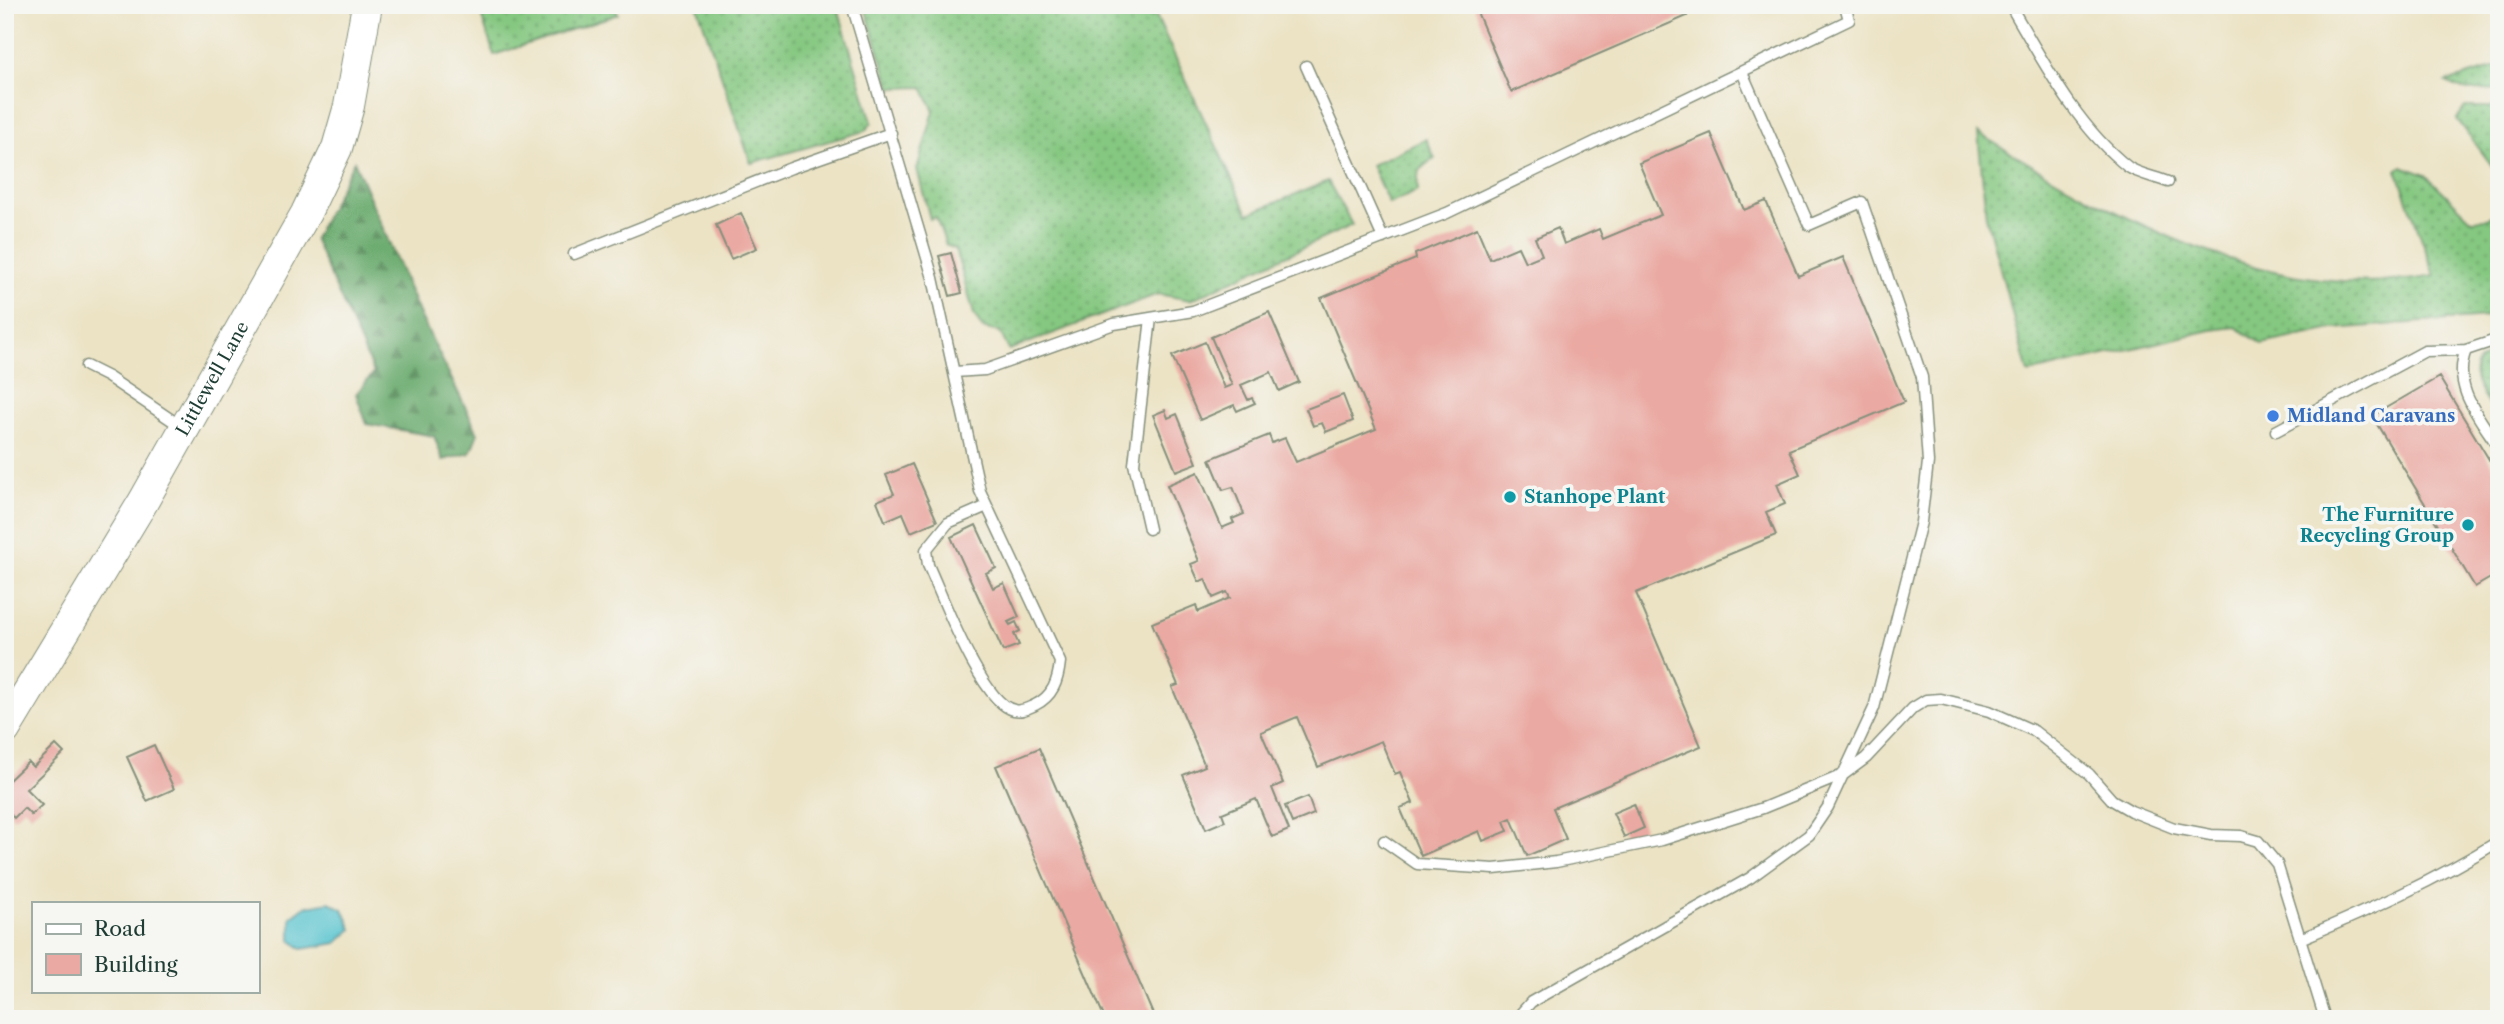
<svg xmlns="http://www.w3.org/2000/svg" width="2504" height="1024" font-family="'Libre Caslon Text',serif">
	<defs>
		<pattern id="grass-dots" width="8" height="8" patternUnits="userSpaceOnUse" patternTransform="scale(1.75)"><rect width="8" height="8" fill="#85c881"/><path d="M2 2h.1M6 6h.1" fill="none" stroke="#6ca46a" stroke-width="1.8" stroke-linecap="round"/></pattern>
		<pattern id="forest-firs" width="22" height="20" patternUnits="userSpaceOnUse" patternTransform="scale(1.75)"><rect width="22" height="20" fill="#6cac6f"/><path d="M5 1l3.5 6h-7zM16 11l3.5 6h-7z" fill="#588d5c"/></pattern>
	</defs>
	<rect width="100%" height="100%" fill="#f6f6f2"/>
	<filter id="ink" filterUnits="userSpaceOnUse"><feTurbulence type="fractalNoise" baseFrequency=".0143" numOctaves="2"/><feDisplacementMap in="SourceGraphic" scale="14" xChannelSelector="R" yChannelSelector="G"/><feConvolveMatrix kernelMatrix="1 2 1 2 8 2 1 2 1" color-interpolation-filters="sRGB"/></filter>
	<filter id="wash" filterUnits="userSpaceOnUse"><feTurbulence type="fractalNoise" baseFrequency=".00686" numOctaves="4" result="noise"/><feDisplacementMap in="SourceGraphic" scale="28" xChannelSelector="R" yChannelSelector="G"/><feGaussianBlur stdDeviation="1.57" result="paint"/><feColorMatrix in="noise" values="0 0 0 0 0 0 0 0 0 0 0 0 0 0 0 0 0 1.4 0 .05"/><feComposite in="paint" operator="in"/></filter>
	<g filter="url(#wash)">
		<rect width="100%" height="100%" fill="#ece3c5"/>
		<path fill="url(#grass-dots)" stroke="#52825a" stroke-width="2" d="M478,5H615L618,14L494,55Z
			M697,5H837L872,122L865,131L751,163Z
			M864,5H1151L1248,214L1328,181L1352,225L1190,300L1158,294L1009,350L1000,332L982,328L974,314L955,249L946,245L936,217L930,219L917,169L934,111L923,87L891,88Z
			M2499,66V89L2467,91L2446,82Z
			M2465,107H2499V175L2457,119Z
			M1978,133C2116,217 2267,306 2435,276L2397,170L2402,166L2426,175L2472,220L2487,219L2499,211V316L2333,329L2262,344L2236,327L2211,330L2028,373L1986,216Z
			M1426,139L1435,159C1419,166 1416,174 1418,191L1389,204L1371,165Z
			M2499,353V419C2484,396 2452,362 2499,353Z"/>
		<path fill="url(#forest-firs)" stroke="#467452" stroke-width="2" d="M354,161L420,315L478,433L470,453L443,460L434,436L367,424L356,394L374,373L314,239Z"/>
		<path fill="#55c2ce" stroke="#3a8081" stroke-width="2" d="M329,902L343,909L352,929L337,943L302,949L291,940V917L304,907Z"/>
		<g id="blocks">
			<path fill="#eaa9a2" d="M1474,5H1682L1687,16L1511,92Z
				M1711,133L1744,210L1766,201L1798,276L1843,257L1904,402L1789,450L1800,474L1777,484L1785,504L1766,512L1776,535L1636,593L1701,746L1553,808L1566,839L1527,856L1511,818L1504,821L1508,831L1483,841L1479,831L1421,856L1400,808L1413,803L1400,772L1395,774L1381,741L1318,767L1297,717L1261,732L1283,783L1272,788L1289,830L1272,837L1256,799L1222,813L1225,821L1206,829L1183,775L1205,766L1172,687L1178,685L1152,623L1196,605L1198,612L1230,598L1227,592L1213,598L1205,579L1199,582L1191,564L1199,561L1167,485L1198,472L1222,528L1234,523L1232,519L1244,514L1233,487L1223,490L1210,459L1269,435L1272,443L1285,438L1296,462L1376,429L1321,298L1416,259L1415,254L1477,228L1490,259L1518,247L1525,262L1542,255L1535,238L1558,228L1564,244L1599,229L1603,239L1661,215L1639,163Z
				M741,213L757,248L731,259L716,225Z
				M951,253L962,293L950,296L939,256Z
				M1269,312L1299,382L1279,391L1271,372L1241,385L1248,400L1252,398L1255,403L1237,411L1234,405L1200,420L1172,356L1205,342L1224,388L1232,385L1211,337Z
				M2439,377L2499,476V573L2475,587L2372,416Z
				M1343,395L1353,421L1326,432L1322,423L1313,426L1306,409Z
				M1165,410L1168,418L1177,414L1197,463L1176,471L1153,415Z
				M912,464L937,521L911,532L903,513L885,521L877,501L894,494L886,475Z
				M976,525L996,568L986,573L993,588L1004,583L1019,617L1008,622L1010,625L1016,622L1020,631L1014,634L1019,645L1003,651L951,537Z
				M56,745L64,753L26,789L42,805L31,815L24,808L14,818L5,808V778L8,781L28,762L33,767Z
				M154,745L174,789L147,801L127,757Z
				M1039,748L1155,1019H1105L996,766Z
				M1308,797L1314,814L1292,823L1285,806Z
				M1634,804L1644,828L1624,837L1613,813Z"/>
		</g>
	</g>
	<g filter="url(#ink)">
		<use href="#blocks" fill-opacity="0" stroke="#86907c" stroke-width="2"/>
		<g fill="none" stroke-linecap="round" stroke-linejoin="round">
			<defs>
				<path id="lane" d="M852,5L933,278L980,491L987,506L1060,662C1058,681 1053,696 1035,705C1028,708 1022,712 1014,710C982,704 942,595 928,565L926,550L948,523L987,506
					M2010,5C2043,61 2076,126 2128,167C2138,174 2156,177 2168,182
					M1306,66L1383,238
					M574,254L791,168L891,133
					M2499,339L2466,350C2451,387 2480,418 2499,448
					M86,366L108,377L182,427
					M954,372L985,370L1114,324L1193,311L1447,213L1849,20L1845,5
					M2276,431L2425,351L2466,350
					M1149,529L1134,464L1151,318
					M1384,841L1417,864L1494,869L1556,862L1662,840L1763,808L1843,775L1866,758L1913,708L1926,700L1941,699L1989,711L2034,731L2089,774L2112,800L2131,811L2174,828L2211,835L2241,836L2258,841L2277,864L2325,1019
					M2300,939C2369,910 2435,881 2499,841
					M1516,1019L1531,1002L1750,878L1809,835L1828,807L1874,708L1921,522L1928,462L1922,377L1862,202L1809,225L1742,72"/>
				<g id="secondary">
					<path id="s1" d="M5,730L143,502L306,213L337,148L349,106L367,5"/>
				</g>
			</defs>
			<use href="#lane" stroke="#86907c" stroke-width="13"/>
			<use href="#secondary" stroke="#86907c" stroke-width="32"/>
			<use href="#lane" stroke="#fff" stroke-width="10"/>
			<use href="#secondary" stroke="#fff" stroke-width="30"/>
		</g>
	</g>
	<circle fill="#3f7fe0" stroke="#f6f6f2" stroke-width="2.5" cx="2273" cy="416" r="7"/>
	<g fill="#0f9aa8" stroke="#f6f6f2" stroke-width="2.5">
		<circle cx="1510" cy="497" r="7"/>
		<circle cx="2468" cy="525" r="7"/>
	</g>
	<g text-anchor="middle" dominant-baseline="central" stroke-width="7" stroke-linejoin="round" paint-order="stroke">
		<g font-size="18" fill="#1f3d34" stroke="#f6f6f2">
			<text stroke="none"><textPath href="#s1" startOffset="408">Littlewell Lane</textPath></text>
		</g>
		<g font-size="18" font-weight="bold" fill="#366cbe" stroke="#f6f6f2" text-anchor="start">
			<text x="2287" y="416">Midland Caravans</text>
		</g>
		<g font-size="18" font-weight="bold" fill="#0d838f" stroke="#f6f6f2" text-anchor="start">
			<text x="1524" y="497">Stanhope Plant</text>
			<text x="2454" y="515" text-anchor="end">The Furniture<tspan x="2454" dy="21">Recycling Group</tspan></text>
		</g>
	</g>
	<rect width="2504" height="1024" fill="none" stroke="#f6f6f2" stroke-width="28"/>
	<rect x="32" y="902" width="228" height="91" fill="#f6f6f2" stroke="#a0aca6" stroke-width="2"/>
	<rect x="46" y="924" width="35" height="10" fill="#ffffff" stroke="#a0aca6" stroke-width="2"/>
	<text x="94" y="936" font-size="21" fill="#1f3d34">Road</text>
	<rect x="46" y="954" width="35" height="21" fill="#eaa9a2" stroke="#a0aca6" stroke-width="2"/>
	<text x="94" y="972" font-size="21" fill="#1f3d34">Building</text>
</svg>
